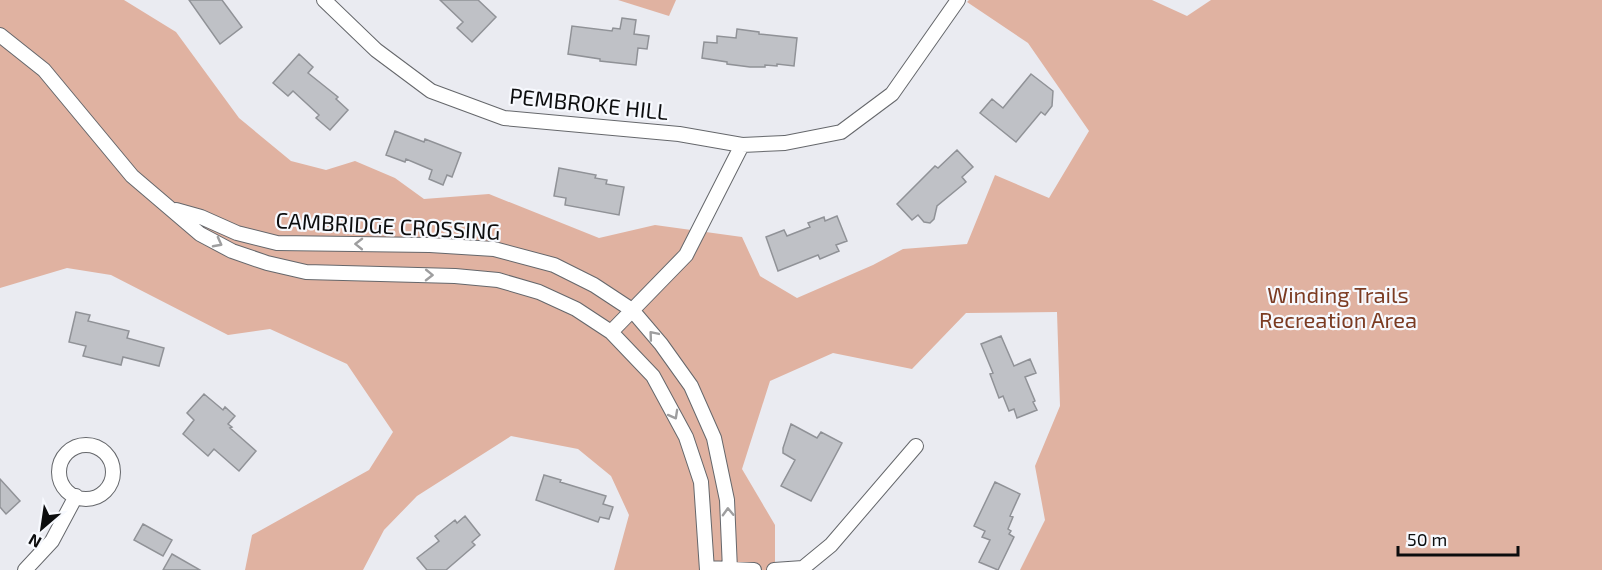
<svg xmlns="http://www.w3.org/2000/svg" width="1602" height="570" font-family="'Exo 2',sans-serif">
	<rect width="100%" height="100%" fill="#eaebf1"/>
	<path fill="#e0b2a1" d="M0,0H124L176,32L239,118L291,161L326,170L355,161L395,178L424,199L489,194L599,238L655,225L742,237L760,276L797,298L873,265L903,249L967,244L995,175L1049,198L1089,131L1028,43L967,2L969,0H1152L1187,16L1211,0H1602V570H1020L1045,520L1035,466L1060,406L1057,312L966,313L912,369L833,353L770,381L742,469L775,525V570H614L629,515L611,476L578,449L511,436L417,496L384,530L363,570H245L252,535L369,470L393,432L347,364L270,329L228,335L111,275L67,268L0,288Z
		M618,0H676L669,16Z"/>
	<path fill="#bfc1c6" stroke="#909297" stroke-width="1.5" d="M189,0H222L242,27L220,44Z
		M440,0H478L496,17L472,42L457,28L463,22Z
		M622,18L636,20L634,34L649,36L647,49L638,48L636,65L600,61V59L568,54L572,26L612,31L613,28L620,29Z
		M737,29L759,32V34L797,38L794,66L777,64V66L765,65V67H750L727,64V62L702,58L704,42L717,43V36L736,38Z
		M299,54L313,67L308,73L338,97L336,99L348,110L330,130L316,118L319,115L293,91L288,96L273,83Z
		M1031,74L1053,91L1052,106L1045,115L1041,112L1016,142L980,113L992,99L1003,108Z
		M395,131L424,142L425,139L461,153L452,177L447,175L443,185L429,179L432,170L406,159L405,162L386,155Z
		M957,150L973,167L962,177L966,182L937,206L934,219L930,223L924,222L918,215L912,220L897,204L935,166L938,168Z
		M559,168L596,175L595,178L607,180L606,184L624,187L619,215L565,205L566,198L554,196Z
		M837,216L847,241L836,245L839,251L820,259L818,255L778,271L766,237L784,230L787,236L810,227L808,223L824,217L825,221Z
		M76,312L90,315L88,321L129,331L127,338L164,348L159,366L123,357L121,365L83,356L86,346L69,342Z
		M1001,336L1014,366L1030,359L1036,373L1025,377L1035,401L1033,402L1037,410L1017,418L1014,409L1009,411L1003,396L999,398L990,374L993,373L981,344Z
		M204,394L223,410L225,407L235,416L228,424L232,427L230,428L256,451L239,471L214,449L208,456L183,434L194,420L187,413Z
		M791,424L817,438L821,432L842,443L811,501L781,486L795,460L783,453V448Z
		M544,475L561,480L560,482L606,496L603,504L613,507L609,519L600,517L598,522L536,500Z
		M0,479L20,501L6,514L0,507Z
		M995,482L1020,494L1010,516L1013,517L1008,529L1011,531L1009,534L1014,537L998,570L979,562L990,540L982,537L985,531L974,526Z
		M465,516L480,535L472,542L475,545L446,570H427L417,558L439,541L435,536L455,520L457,523Z
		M143,524L172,540L163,556L134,540Z
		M172,554L200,570H163Z"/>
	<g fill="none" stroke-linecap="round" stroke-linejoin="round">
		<defs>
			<path id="minor" d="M324,0L376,50L431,91L504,118L679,134L742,145L785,143L841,132L892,94L958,0
				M0,35L44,70L132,176L200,234L232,251L267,263L306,272L455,276L498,280L539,292L576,309L611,332L653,376L686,437L701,482L707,570
				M176,210L201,217L237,233L277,243L430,245L494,249L554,265L594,285L632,310L661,344L691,386L714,438L727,500L730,570
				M611,332L686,255L742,145
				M59 472a27 27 0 1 1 54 0a27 27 0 1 1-54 0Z
				M707,568L754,570
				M25,570L52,541L76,496
				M774,570L803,568L831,545L916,446"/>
		</defs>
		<use href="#minor" stroke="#65676b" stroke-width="16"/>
		<use href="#minor" stroke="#fff" stroke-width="14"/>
	</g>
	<defs><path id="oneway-chevron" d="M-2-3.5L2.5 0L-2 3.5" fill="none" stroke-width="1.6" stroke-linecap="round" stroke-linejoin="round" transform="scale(1.5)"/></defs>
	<g stroke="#9e9e9f">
		<use href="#oneway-chevron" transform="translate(218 243) rotate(28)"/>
		<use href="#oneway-chevron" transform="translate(359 244) rotate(-179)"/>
		<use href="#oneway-chevron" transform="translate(429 275) rotate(1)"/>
		<use href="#oneway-chevron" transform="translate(653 335) rotate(-130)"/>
		<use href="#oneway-chevron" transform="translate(674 415) rotate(61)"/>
		<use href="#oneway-chevron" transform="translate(728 512) rotate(-92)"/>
	</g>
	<g text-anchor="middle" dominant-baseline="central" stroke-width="4.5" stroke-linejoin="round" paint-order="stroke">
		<g font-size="22" fill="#0c0d0e" stroke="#f7f9fe">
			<text transform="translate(589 103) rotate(6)">PEMBROKE HILL</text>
			<text transform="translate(388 225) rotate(3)">CAMBRIDGE CROSSING</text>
		</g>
		<g font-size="22" fill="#7b3b22" stroke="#f7f9fe">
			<text x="1338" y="294">Winding Trails<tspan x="1338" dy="25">Recreation Area</tspan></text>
		</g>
	</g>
	<g transform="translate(42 528) rotate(209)" stroke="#f7f9fe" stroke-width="4.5" paint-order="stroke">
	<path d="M0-4.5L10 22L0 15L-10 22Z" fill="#0c0d0e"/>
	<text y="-9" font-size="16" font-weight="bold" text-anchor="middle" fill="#0c0d0e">N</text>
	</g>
	<path d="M1398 546v9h120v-9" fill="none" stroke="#0c0d0e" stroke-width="3"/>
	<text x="1407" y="546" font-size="18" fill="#0c0d0e" stroke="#f7f9fe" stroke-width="4.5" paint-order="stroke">50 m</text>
</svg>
